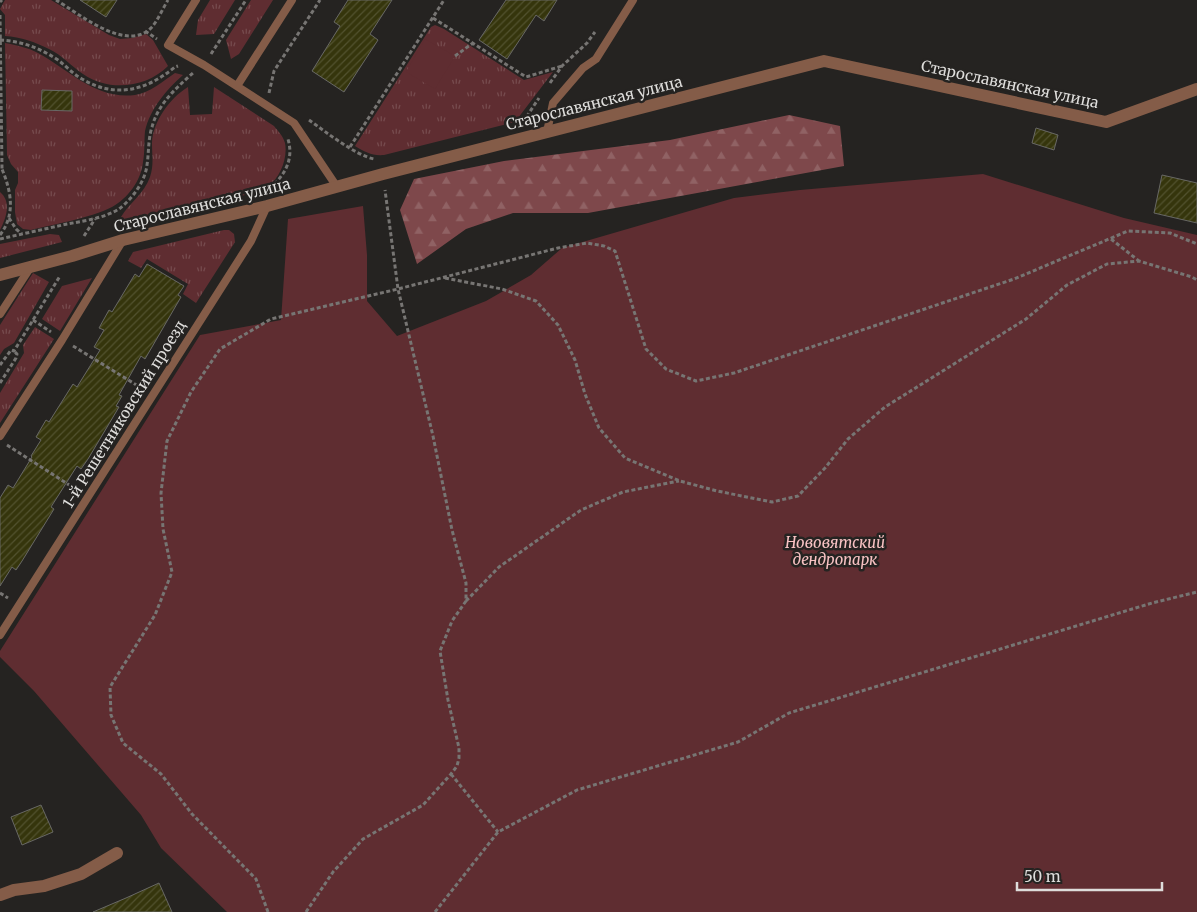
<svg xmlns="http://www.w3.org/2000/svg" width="1197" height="912" font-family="Merriweather,serif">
	<defs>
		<pattern id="grass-tufts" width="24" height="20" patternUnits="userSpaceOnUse" patternTransform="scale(1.25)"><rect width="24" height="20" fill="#5f2d31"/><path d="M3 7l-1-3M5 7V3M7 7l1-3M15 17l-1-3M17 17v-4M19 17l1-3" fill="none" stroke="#764b4e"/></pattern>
		<pattern id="forest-firs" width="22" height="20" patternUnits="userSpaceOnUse" patternTransform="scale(1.25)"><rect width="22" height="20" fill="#7e484b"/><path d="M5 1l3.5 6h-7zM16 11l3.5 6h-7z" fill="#906264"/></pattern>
		<pattern id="building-hatch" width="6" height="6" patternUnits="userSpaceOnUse" patternTransform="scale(1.25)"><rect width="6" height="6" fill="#35350c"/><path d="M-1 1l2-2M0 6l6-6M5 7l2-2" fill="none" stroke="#52522f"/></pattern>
	</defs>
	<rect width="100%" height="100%" fill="#252321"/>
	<path fill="url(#grass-tufts)" d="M5,0H51L109,35L120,39L132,38L146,34L153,40L168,66C146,88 109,92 83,74C71,66 62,55 49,49C35,42 21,37 5,36V15L0,9Z
		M210,0H235L214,34L196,35L198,20Z
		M251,0H273L239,54L231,59L226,40Z
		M435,25L444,29L524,80L553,72L515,122L384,155C372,156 365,152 355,146L431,27Z
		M5,43C16,45 29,48 38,53C69,70 96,100 135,95C150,93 163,81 175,73L183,75C167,89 150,109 145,131C144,141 145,152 143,162C141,181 128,198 112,207C90,218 55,224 31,230L23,229L17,224L15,212V190L18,183V172L11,164L7,155Z
		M188,87L190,115L212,114L214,87L274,126C278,131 283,136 285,143C288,158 280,178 268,186C262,190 255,192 249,194L123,225L121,217C129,203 144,194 150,177C154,164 152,157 152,143C153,121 170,98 188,87Z
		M0,192C12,202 6,218 0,230Z
		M224,230H229L234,234L235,242L196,303L183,294L188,284L147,259L141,268L128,261L133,252Z
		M50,234L59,235L62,242L0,258V244Z
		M33,273L49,282L14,343L4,349L0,355V325Z
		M92,278L60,331L42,319L62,286Z
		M35,327L54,339L0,423V393L24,353L23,345Z"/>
	<path fill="url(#forest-firs)" d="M789,115L840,126L844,166L588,213H513L466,229L417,264L400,210L414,179L504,161L670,140Z"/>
	<path fill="#5f2d31" d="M425,39L455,56L435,89L406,72Z
		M983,174L1124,218L1197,235V912H227L161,848L141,815L34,691L0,657V651L200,335L281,320L288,219L363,206L367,255V301L397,336L486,301L531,275L562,248L734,198L800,190Z"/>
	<path fill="url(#building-hatch)" stroke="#686865" d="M80,0H117L106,17Z
		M348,0H392L370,34L378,40L344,92L312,71L340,26L334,22Z
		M506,0H557L544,21L536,15L507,59L479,40Z
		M42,90L72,91V111L41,110Z
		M1036,128L1058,135L1054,150L1032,143Z
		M1162,175L1197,183V223L1154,213Z
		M147,264L184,286L178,295L181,297L145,359L141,356L119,395L122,396L116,406L119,407L88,459L81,469L77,466L51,507L54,509L22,561L16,570L12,567L0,586V498L8,485L13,488L32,457L31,456L41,440L36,437L46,420L49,422L73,384L77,387L100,350L94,347L104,330L99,328L109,310L112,312L135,274L139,277Z
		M41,805L53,832L22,845L11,817Z
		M159,883L172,912H93L126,898Z"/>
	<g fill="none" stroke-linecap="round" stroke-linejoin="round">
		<path stroke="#777573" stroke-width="3" stroke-dasharray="4 2.5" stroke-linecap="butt" d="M56,0C78,13 127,54 152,27C158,20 163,8 168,0
			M0,2L2,0
			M0,15L2,169H0
			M433,18L526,77L562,66
			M145,31L157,39
			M0,40C21,41 40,48 58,60C66,66 73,74 82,79C116,99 147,90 175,67L178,66
			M211,54L246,0
			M455,56L473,43
			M550,83L562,66L587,43L595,32
			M269,93L274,71L320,0
			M309,120C326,132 355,155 374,159
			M523,122L539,98
			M350,147L444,0
			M270,189C285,174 294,160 288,139
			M9,218L16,229L22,234
			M0,235C16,214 11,191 2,169
			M84,236L95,219
			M0,239C22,234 45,229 67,224C84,221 104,218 119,209C132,199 145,182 147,165C149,152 148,139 152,127C158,104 176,88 193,73
			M1111,239L1139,261
			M445,278L502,289L536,301L558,325L575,360L585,394L599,428L625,458L680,481L717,491L772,502L798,496L825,468L848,439L885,407L1026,319L1067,285L1107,264L1139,261L1192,277L1197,280
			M33,320L51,332
			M73,346L143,389
			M0,365L11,350L14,351L60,276
			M0,383L16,358L17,354L14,351
			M7,445L77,490
			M0,593L8,598
			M466,601L499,567L581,510L623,492L679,481
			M451,774L498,832
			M268,912L256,879L192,814L161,774L123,743L111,715L110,687L155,615L172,572L163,529L161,493L167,441L191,392L220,349L271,319L398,289L558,248L587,243L604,246L615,251L646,349L666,369L696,381L734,373L1014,279L1128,231L1170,233L1197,244
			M306,912L333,872L363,839L423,805L451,774L457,766L459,758V748L448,700L440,651L452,621L466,601V583L452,530L433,436L398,289L385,190
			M435,912L498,832L577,790L738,742L789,713L1152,603L1197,592"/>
		<path stroke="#845c48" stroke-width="8" d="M196,0L168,45L204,65L294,123L337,187
			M237,86L292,0
			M547,132L553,103L583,68L596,59L633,0
			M0,314L30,268
			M0,436L62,340L123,240
			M0,635L251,241L267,206"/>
		<path stroke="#845c48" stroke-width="12" d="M0,275L72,256L123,240L267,206L383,174L824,61L1106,122L1197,89
			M0,895L14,890L44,886L81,874L117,853"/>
	</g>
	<g text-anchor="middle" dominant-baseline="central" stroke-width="5" stroke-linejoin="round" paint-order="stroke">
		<g font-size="15" fill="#dedddb" stroke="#252321">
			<text transform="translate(1010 84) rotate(12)">Старославянская улица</text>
			<text transform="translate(594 103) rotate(-14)">Старославянская улица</text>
			<text transform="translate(202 205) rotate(-14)">Старославянская улица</text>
			<text transform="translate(124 414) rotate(-58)">1-й Решетниковский проезд</text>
		</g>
		<g font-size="15" font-style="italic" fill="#f8c2c3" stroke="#252321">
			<text x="835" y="542">Нововятский<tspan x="835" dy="17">дендропарк</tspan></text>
		</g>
	</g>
	<path d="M1017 882v8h145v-8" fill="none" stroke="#dedddb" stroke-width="2.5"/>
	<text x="1024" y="882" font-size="15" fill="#dedddb" stroke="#252321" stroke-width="4" paint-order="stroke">50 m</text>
</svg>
